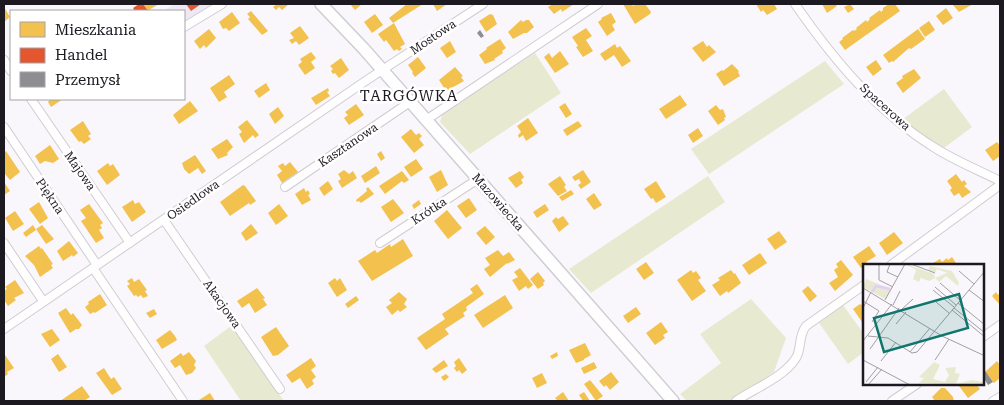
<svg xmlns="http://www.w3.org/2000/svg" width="1004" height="405" font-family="'Roboto Serif',serif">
	<rect width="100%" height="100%" fill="#faf7fc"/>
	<path fill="#eee8f4" d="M175,4H213L184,21V11H163Z"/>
	<path fill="#e8e9d1" d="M535,53L561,93L470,154L440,122L443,112Z
		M825,61L844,84L709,174L691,149Z
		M944,89L972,127L944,148C929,140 915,132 903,119Z
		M708,176L725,202L591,293L569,269Z
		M751,299L786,338L774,372L734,401H687L680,394L721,363L700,334Z
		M843,305L864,334V352L848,364L819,323Z
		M231,326L284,401H241L204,346Z"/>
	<path fill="#f2c14e" d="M143,4H159L147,11Z
		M277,4H289L282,10L279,7L276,10L273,7Z
		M350,4H362L355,10Z
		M407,4H423L393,23L389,18Z
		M433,4H447L437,11Z
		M553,4H574L562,12L561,9L554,14L548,7Z
		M623,4H632L633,6L637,4H645L651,12L650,14L635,24Z
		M756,4H774L777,9L767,15L763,10L761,12Z
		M822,4H835L837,6L827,13Z
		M850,4L854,9L848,13L844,7Z
		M889,4H895L900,11L845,50L839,42L843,39L842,38L853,30L854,31L857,29L856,28L866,20L867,22L870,19L869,18L880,10L881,12L883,10V8Z
		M956,4H973L959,12L953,5Z
		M4,7L10,17L4,22Z
		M946,8L953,18L943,25L936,16Z
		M251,11L268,31L262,35L248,19L250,17L247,14Z
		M232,12L240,23L229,31L226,28L223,29L219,22Z
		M611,13L616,22L612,25L615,30L607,36L598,22L602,19L601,18Z
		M375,14L383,25L372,33L364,22Z
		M490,14L493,15L497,24L486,32L479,21Z
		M521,20L523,22L526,20H529L534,27L527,33H524L513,39L508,32Z
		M929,21L935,30L925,37L919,28Z
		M394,23L405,44L400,47L402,49L399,51L397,49L394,51L386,40L384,42L378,34Z
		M300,26L309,38L299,45L296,41L292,44L289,40L294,38L290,33Z
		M586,28L592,36L586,40L593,51L583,57L576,47L578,46L572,37Z
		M209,29L216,38L206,48L204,45L200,49L194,41Z
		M918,29L925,39L911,49L909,48L893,62L892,61L889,63L883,55Z
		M500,39L506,48L502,51L503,53L494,59L495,60L485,64L479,55L487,49L486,48Z
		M450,41L456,52L447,58L440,48Z
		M703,41L707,47L709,45L716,52L703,62L692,48Z
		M615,44L617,48L620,46L631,61L622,67L614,55L605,61L600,54Z
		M560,51L569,64L555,73L544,57L549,53L552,58Z
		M311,52L316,58L311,62L315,68L305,75L298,65L302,62L300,59Z
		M418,57L426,68L415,77L412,73L413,72L408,65Z
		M341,58L349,70L339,78L335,73L333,74L331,71L333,69L330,66Z
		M876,60L882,69L873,76L866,67Z
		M732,64L739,71L738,72L740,76L724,86L716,74L722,70L723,71Z
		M455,67L463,76L461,77L464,81L446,91L439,80Z
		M914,69L921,78L903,93L896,83L903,78L902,76Z
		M229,75L235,84L224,92L227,97L219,102L210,88Z
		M266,83L270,90L259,98L254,91Z
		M328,88L329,91L327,92L330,96L316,105L311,98Z
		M680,95L687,105L666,119L659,109Z
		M50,99H63L51,107L48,102Z
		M190,101L198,111L179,124L173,115Z
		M565,103L572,114L566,118L559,107Z
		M356,104L364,115L349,125L344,118L348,115L345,112Z
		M716,105L720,110L723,109L726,117L724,118L725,120L718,125L708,111Z
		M278,107L284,116L275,124L269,114Z
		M528,118L538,133L526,141L523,135L519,138L518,135L521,132L517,126Z
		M247,120L259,135L255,138L253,135L244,143L239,134L242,132L238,127Z
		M83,121L91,134L88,136L91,139L84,144L81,141L79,142L70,130Z
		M578,121L582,126L567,136L563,130Z
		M698,128L703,136L693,143L688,135Z
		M411,129L416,135L419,133L422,136L419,139L424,145L414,153L401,137Z
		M227,139L233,147L227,153L228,155L218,159L211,149Z
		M997,142L1000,146V156L993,161L985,150Z
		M50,145L59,159L53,163L45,161L40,164L35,156Z
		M6,151L20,172L10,180L4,173V153Z
		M381,151L385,158L381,161L377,154Z
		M195,155L206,171L202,174L198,168L189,174L184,169L182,163Z
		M416,159L423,169L411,177L404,167Z
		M290,162L298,172L282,183L277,175L282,171L278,166L283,163L285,166Z
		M108,163L110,166L113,164L120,175L107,185L97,171Z
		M376,166L380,173L365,183L361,176Z
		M344,170L349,174L353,171L357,178L342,188L338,181L341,179L338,174Z
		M441,170L448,185L437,192L429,177Z
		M583,170L591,182L581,189L578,185L581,183L579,179L575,181L572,177Z
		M402,171L409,180L404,183L402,181L385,194L379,186Z
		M520,171L524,177L521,180L523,183L516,188L508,178Z
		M956,174L962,182L964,180L967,184L964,186L971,192L962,198L959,193L954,196L950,190L952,188L947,181Z
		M560,176L566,185L564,187L567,191L558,196L548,184Z
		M328,181L333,189L324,196L319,188Z
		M656,181L666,197L656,203L653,198L651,199L644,189Z
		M4,182L10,191L4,195Z
		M243,185L245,186L256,201L250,205L249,203L230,216L220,202Z
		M368,187L374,194L361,203L359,201L357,202L356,200L367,191L366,189Z
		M304,188L306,192L308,190L310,194L308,195L311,200L302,205L295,194Z
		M571,190L574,194L562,201L559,197Z
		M594,193L602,205L594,210L586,199Z
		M469,198L477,210L466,218L457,206Z
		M393,199L404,213L391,222L381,207Z
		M133,200L135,204L139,202L146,212L132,222L122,207Z
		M419,200L421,204L414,209L412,205Z
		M39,202L48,218L40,224L29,209Z
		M89,204L103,223L100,225L102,228L99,230L104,238L96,243L81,221L86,218L80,210Z
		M279,204L288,216L276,225L268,213Z
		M545,204L549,210L537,218L533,212Z
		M447,210L462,228L448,239L434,221Z
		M15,211L24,224L13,231L5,218Z
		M563,216L569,224L559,232L552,221L556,217L558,219Z
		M251,224L258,233L246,241L241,233Z
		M33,225L36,230L26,237L23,233Z
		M42,225L54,239L46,244L36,229Z
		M485,226L495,237L486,245L476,233Z
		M779,231L787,242L775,250L767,239Z
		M894,232L903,243L887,255L879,243Z
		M403,239L413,256L372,281L358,261L375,250L377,253L390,244L391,247Z
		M69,241L78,253L73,257L72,255L63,261L57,251Z
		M39,246L41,249L42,248L53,264L51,265L53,268L40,277L34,265L25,256Z
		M869,246L876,256L866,262L868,264L861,268L853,257Z
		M498,250L503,256L509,252L515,260L507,264V263L490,277L484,269L490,265L485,258Z
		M760,253L767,263L749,275L742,265Z
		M952,257L956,263L952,265H934L933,263L940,259L942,262L947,258L948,260Z
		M841,260L853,275L835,291L829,283L838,277L834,270L838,267L836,264Z
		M646,262L654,273L644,280L636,269Z
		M520,268L533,285L528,289L526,286L519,291L512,280L518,277L514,272Z
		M691,270L693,273L696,271L701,278L698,280L706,291L692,301L677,280Z
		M731,270L734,274L735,273L741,283L728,293L727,291L720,296L712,285L720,280L718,278Z
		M538,272L545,281L543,283L544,285L538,289L530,279Z
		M132,278L134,282L139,279L147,290L145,291L148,296L143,298L141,295L138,297L136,295L134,296L127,286L130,284L127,281Z
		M335,278L337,281L340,278L347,290L337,297L328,283Z
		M15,280L24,293L14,298L16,300L8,306L4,300V291L7,289L5,287Z
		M477,284L484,294L466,307L467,310L463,313L465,316L445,329L449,334L426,350L417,338L445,319L442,314L473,293L470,289Z
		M808,286L817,296L810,302L802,291Z
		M257,288L265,298L263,299L267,305L255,313L249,303L242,308L237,301Z
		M399,292L407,299L404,304L407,307L400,312L398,310L392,315L386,307L392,303L389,300Z
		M996,292L998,295L1000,292V305L992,296Z
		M100,294L107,305L95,313L94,312L90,314L85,307L89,304L88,302Z
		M505,295L513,308L483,328L474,315Z
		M356,296L359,300L348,308L345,304Z
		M864,303V321L862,322L853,309L860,304L861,305Z
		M636,307L641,314L628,323L623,316Z
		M66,308L71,315L73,313L82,325L79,329H76L70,333L58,313Z
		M154,309L157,314L150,318L146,313Z
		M661,322L668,332L663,335L665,338L655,345L646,333Z
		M276,327L289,346L278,355L273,356L261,337Z
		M52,329L60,340L50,347L41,334Z
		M170,330L175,336L177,340L162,349L156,340Z
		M585,343L591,355L584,359V360L576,363L569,350Z
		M189,352L196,361L194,365L196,368L192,373L186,375L180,365L175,368L170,361L181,353L183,356Z
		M557,352L558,356L552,359L550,356Z
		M58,354L67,367L59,372L51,359Z
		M5,355L14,368L7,372L8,374L4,377V356Z
		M311,358L316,366L311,370L316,377L312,380L314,384L307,389L300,378L292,383L286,375Z
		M459,358L467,370L462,374L459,370L457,372L454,368L456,366L454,362Z
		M444,360L448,366L436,373L432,369Z
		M997,361L1000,365V378L994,383L985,372Z
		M594,362L597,368L584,374L581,368Z
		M104,368L111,379L114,377L122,389L112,395L96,373Z
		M611,372L619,382L610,390L606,385L604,387L599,381Z
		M542,373L547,383L537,388L532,378Z
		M446,374L449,377L444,381L441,377Z
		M590,380L603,396L596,401L584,384Z
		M962,384H976L980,389L968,398L959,386Z
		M82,386L90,397L84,401H60Z
		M941,388H945L953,397L954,401H935L932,397Z
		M563,392L569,401H558L555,398Z
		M584,392L590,401H583L579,395Z
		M210,393L215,401H200L199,400Z"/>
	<path fill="#e4572e" d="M139,4H143L148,11H135L133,8Z
		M186,4H201L191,11Z"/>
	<path fill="#8d8d92" d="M480,30L484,36L481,38L477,33Z
		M983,368L993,382L988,385L983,377Z"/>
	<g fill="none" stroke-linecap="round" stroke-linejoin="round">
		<defs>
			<path id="street" d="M795,4C833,59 877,112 935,148C956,161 978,170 1000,181
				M184,27L222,4
				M4,60L11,71
				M31,99L130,243
				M426,120L598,4
				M4,127L97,265
				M285,187L410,102
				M164,220L280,389
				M4,243L43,301
				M380,243L478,179
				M891,265L1000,185
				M93,268L183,401
				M4,329L367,80L483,4
				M983,337L1000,325
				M736,401C755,388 783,378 796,358C802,348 798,336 806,326L864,285
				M892,401L917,384
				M993,401L1000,397"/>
			<path id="secondary" d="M321,4L364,49L673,401"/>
		</defs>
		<use href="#street" stroke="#cfccd2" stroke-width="10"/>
		<use href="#secondary" stroke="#cfccd2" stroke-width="14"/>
		<use href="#street" stroke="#fefeff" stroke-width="8"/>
		<use href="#secondary" stroke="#fefeff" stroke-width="11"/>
	</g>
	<g text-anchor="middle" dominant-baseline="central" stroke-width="5" stroke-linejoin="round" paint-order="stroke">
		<g font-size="12" fill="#1d1921" stroke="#fff">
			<text transform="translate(433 37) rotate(-34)">Mostowa</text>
			<text transform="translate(885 107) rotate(42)">Spacerowa</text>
			<text transform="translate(348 145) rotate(-34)">Kasztanowa</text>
			<text transform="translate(80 171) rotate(55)">Majowa</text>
			<text transform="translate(50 196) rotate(56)">Piękna</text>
			<text transform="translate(193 200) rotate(-35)">Osiedlowa</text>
			<text transform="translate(498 202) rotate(49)">Mazowiecka</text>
			<text transform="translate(429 211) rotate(-33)">Krótka</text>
			<text transform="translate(222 304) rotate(55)">Akacjowa</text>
		</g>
		<g font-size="15" letter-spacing="1" fill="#1d1921" stroke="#fff">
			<text x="409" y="96">TARGÓWKA</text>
		</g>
	</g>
	<g transform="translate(863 264)">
		<rect width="121" height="121" fill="#faf7fc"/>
		<path d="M43,0L71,10L72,14L66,17L58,14L60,9L56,18L50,15L53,6ZM67,2L89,7L96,19L95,22L83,12L76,18L72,14L84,9L74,5L72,9L65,6ZM3,15L28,25L22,35L0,23ZM71,98L77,101L70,115L82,118L86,111L82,104L93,103L92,109L97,110L93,120L109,116L121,118L119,121L56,119L61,114L56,113Z" fill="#e8e9d1"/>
		<path fill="none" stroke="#e3cef8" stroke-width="2.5" d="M9,28L13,22L27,25"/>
		<path fill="none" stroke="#a29ea4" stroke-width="1" d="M16,0V16L30,23M27,0L24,8L35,13M48,0L72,9M96,7L111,20M77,19L97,36M72,23L93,41M0,24L79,72L122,92M70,26L91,43M106,26L122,38M22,36L42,0M0,37L16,47L9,58M73,38L86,49M95,39L122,61M30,41L37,27M0,44L8,28M91,44L122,69M38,46L50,35M89,46L122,73M33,60L43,48M5,72L25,74L49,89L54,88L122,7M0,77L29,40M7,85L36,44M47,88L67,64M0,96L47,121M72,96L86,75M18,97L33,78M3,118L15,103M5,121L19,105"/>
		<path fill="#0f766e" fill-opacity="0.15" stroke="#0f766e" stroke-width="2.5" d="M96,30L105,64L21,88L11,54Z"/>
		<rect width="121" height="121" fill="none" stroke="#1d1921" stroke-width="2.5"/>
	</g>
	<rect width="1004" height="405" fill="none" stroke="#1d1921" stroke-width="10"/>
	<rect x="10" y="10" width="175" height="90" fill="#ffffff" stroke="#a5a3a6"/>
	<rect x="20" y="22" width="25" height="15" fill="#f2c14e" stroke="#a5a3a6"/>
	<text x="55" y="35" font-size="15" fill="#1d1921">Mieszkania</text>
	<rect x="20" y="48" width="25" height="15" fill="#e4572e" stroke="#a5a3a6"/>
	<text x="55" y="60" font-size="15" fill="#1d1921">Handel</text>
	<rect x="20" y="72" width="25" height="15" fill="#8d8d92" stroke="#a5a3a6"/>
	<text x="55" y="85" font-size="15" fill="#1d1921">Przemysł</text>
</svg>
